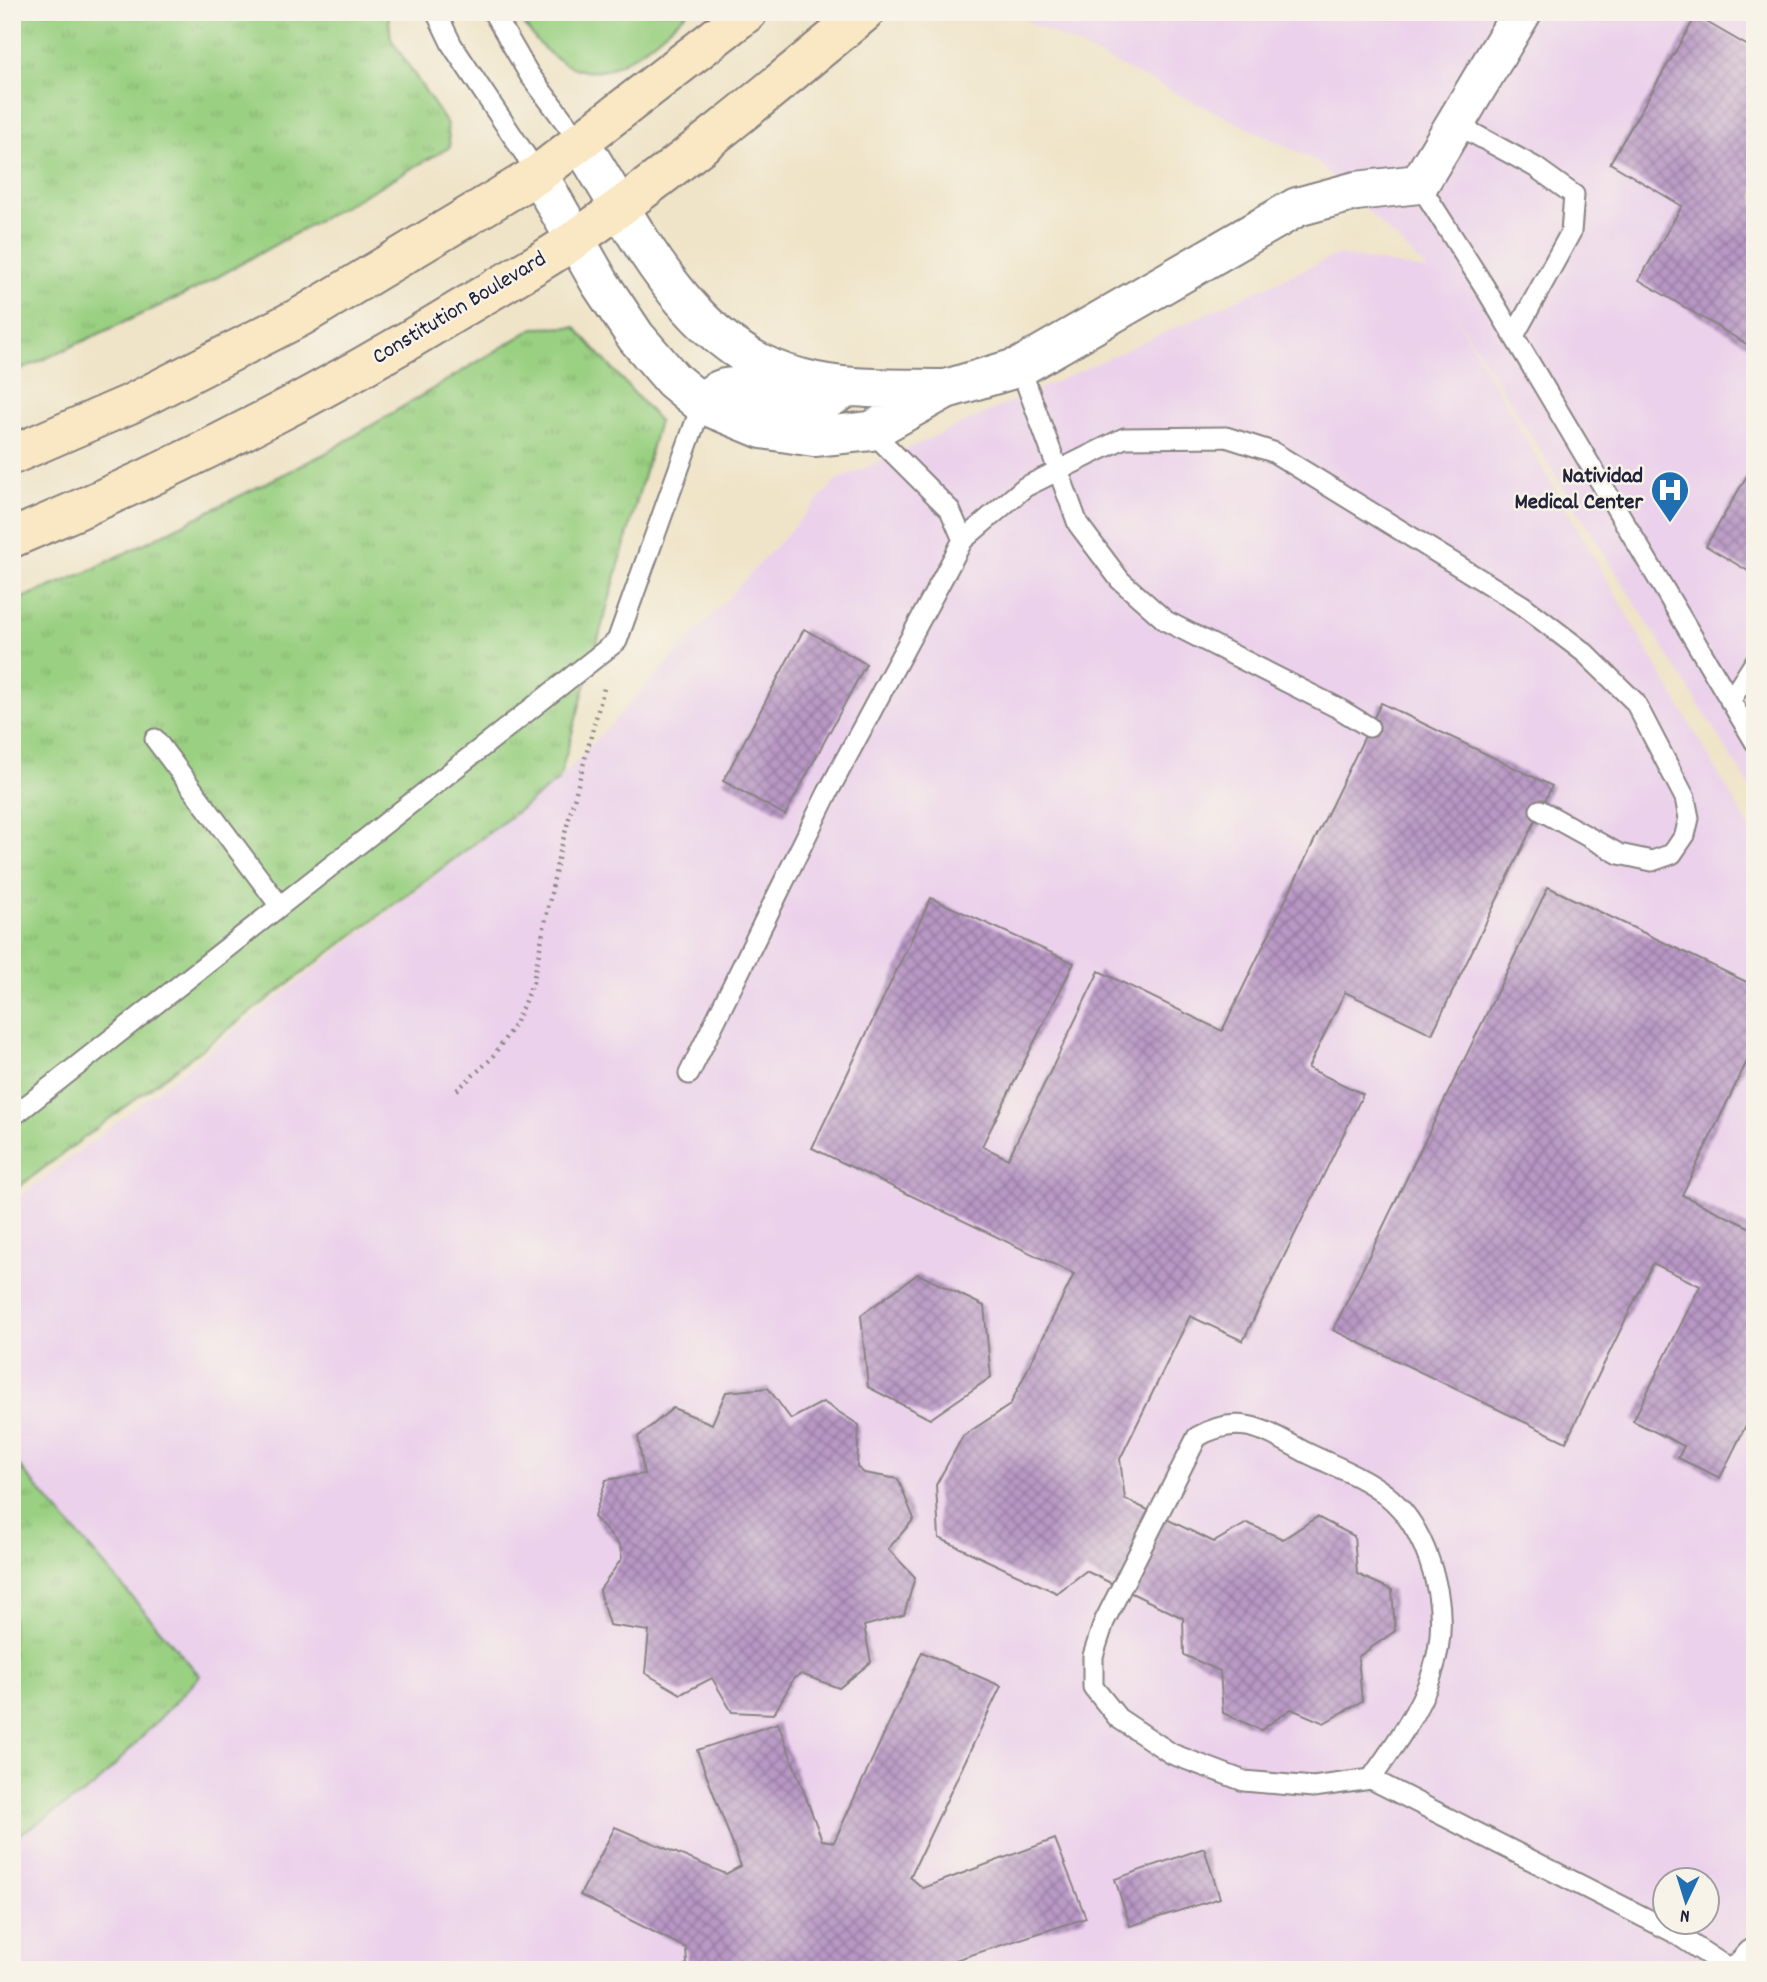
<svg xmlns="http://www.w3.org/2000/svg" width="1767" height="1982" font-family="Dekko,sans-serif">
	<defs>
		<pattern id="grass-tufts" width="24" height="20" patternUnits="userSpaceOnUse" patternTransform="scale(1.75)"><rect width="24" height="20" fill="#9ad081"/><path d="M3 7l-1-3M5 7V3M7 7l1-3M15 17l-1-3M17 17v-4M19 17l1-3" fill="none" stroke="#84b270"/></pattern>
		<pattern id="building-cross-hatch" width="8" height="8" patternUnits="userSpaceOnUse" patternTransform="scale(1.75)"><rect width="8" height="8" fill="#b998c5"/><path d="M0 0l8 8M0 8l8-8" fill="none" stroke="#967ca1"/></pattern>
	</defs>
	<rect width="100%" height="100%" fill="#f7f3e8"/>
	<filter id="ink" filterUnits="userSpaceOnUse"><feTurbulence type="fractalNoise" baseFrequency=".0143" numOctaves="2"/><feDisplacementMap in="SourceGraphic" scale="14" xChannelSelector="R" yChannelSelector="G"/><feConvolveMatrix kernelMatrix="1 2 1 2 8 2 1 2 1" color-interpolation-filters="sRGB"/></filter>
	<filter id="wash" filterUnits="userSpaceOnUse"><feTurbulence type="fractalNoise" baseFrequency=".00686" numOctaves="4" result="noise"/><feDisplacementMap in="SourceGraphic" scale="28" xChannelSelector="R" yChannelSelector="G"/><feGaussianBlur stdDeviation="1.57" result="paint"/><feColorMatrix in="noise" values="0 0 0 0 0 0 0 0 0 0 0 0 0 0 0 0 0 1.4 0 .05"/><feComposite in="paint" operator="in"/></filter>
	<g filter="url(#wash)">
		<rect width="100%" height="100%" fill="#efe4c8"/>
		<path fill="#ebd1eb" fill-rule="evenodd" d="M1029,12H1755V795L1446,300L1755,837V1970H22L12,1958V1839L95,1786L200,1676L12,1457V1203L559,780L836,481L1338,254L1429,271L1316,161L1023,19ZM1666,1881H1708V1923H1666Z"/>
		<path fill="url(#grass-tufts)" stroke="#5e795e" stroke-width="2" d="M12,12H388L391,39L447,124L450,147L194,290L12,374Z
			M575,327L659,421L559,780L12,1192V602L85,573L324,454L534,328Z
			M12,1458L200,1676L95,1786L12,1839Z"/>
		<path fill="#9ad081" stroke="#5e795e" stroke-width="2" d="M517,12H688C664,32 641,55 613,67C572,85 534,44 517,12Z"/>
		<g id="blocks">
			<path fill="url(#building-cross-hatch)" d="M1696,16L1755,50V349L1639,280L1682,206L1610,163Z
				M1755,462V575L1706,546Z
				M804,629L866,664L785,815L723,781Z
				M1381,703L1552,786L1432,1034L1345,992L1308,1068L1363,1094L1243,1341L1190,1316L1120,1459L1125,1499L1214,1542L1247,1523L1283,1539L1317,1517L1354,1536L1357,1574L1392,1590L1395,1631L1358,1657L1362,1701L1324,1723L1291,1709L1261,1730L1223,1713L1220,1671L1184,1655L1183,1618L1086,1571L1057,1593L939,1538L936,1485L963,1436L1010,1405L1074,1274L812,1148L931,898L1074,963L982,1146L1008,1159L1099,971L1222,1031Z
				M1548,887L1755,986V1045L1682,1195L1755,1230V1414L1752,1413L1720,1478L1678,1458L1684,1446L1633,1421L1700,1286L1653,1263L1566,1442L1333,1330Z
				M918,1274L984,1306L991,1377L930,1419L868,1387L861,1315Z
				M768,1388L791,1419L823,1402L859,1425L857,1467L864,1473L898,1479L914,1519L888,1549L915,1577L904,1615L864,1626L871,1662L839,1688L801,1674L794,1678L774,1714L732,1712L712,1678L681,1694L645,1673L649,1631L609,1625L599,1591L622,1558L620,1546L594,1517L606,1480L644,1474L638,1437L673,1408L712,1424L726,1392Z
				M922,1652L1001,1686L910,1877L923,1888L1055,1839L1086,1918L949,1962L947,1970H674L687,1964L686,1948L580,1895L615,1827L726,1874L741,1866L697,1750L778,1723L822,1840L834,1842Z
				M1204,1848L1220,1898L1130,1926L1115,1879Z"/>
		</g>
	</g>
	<g filter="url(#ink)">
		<use href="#blocks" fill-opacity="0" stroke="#888382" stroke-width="2"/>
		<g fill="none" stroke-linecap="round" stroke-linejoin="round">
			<defs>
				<path id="lane" d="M436,12L452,45L538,174
					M493,12L529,74L580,142
					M1454,123L1535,167L1574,195L1571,232L1514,336
					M1419,184L1484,286L1755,742
					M1020,367L1078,524L1120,580L1166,621L1338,708L1369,727
					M963,540L1025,487L1124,438L1226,437L1273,452L1522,605L1585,653L1635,702L1685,798L1689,818L1685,835L1672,854L1652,861L1619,854L1540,810
					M1730,701L1755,662
					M155,739L280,906
					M689,1074L828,792L963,540L950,510L871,431
					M12,1117L617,641L702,404
					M1371,1779C1422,1707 1461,1650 1429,1560C1420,1534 1407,1511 1385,1494C1363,1476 1331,1465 1305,1452C1266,1431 1240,1412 1197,1437L1104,1622L1093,1656V1687L1118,1718L1172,1754L1244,1781L1313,1787L1371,1779L1673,1932L1731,1970"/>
				<path id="street" d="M580,142C637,231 688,350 800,378C846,391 896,388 944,389
					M538,174L600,283L636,337L673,380L702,404L762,429L814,437L871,431L946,389L1020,367L1297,207L1356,191L1419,184L1522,12
					M702,404C735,365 758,406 796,406C815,407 831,398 847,388
					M1744,1970L1755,1958"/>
				<path id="secondary" d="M12,455L130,404L302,316L538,174L748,12
					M12,538C171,472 317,397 464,307C502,284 541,263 577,238C677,168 771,90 865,12"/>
			</defs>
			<use href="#lane" stroke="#888382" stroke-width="23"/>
			<use href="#street" stroke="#888382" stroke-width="42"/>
			<use href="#secondary" stroke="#888382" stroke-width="42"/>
			<path stroke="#888382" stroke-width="4.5" stroke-dasharray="2 5" stroke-linecap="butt" d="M457,1090L491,1059L515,1024L533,982L558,859L604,688"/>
			<use href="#lane" stroke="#fff" stroke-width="19"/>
			<use href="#street" stroke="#fff" stroke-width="38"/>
			<use href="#secondary" stroke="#fae7c3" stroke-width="38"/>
		</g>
	</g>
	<defs>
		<symbol id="hospital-pin" viewBox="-11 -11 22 30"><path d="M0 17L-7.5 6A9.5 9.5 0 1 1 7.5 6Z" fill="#1f6fb2" stroke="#f7f3e8"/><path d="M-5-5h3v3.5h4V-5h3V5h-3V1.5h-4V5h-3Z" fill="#fff"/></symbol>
	</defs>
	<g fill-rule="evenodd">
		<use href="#hospital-pin" x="1648" y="468" width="44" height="60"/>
	</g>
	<g text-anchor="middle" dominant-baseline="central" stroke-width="5" stroke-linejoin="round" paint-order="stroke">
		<g font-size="23" fill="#22223b" stroke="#f7f3e8">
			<text transform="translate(460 309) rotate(-31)">Constitution Boulevard</text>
		</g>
		<g font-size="23" font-weight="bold" fill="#22223b" stroke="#f7f3e8" text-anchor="end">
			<text x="1643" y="477">Natividad<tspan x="1643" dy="26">Medical Center</tspan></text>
		</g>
	</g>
	<rect width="1767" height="1982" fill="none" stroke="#f7f3e8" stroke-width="42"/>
	<g transform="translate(1686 1901) rotate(184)"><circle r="33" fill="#f7f3e8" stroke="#a29fa3" stroke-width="2"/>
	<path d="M0-5L12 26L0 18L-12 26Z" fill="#1f6fb2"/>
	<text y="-10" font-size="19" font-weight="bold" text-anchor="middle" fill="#22223b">N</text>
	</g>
</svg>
